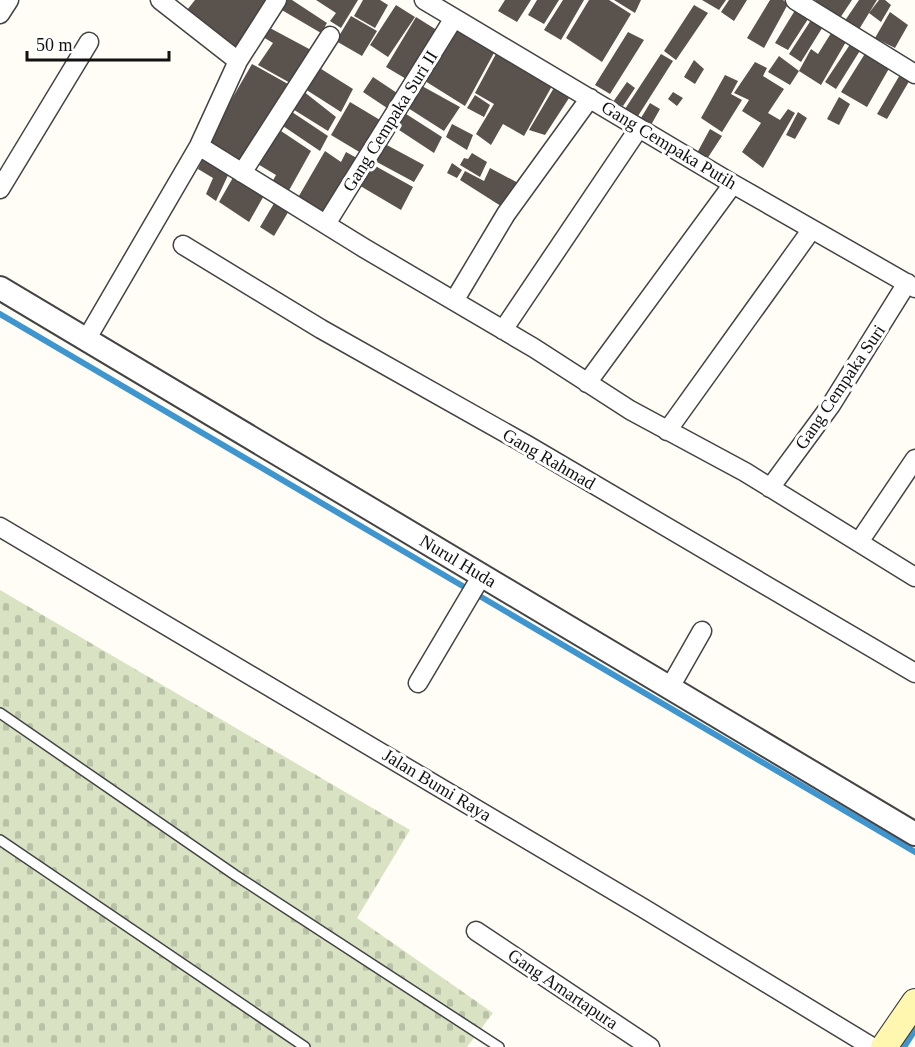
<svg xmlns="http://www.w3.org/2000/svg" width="915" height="1047" font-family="'Times New Roman',serif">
	<defs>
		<pattern id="cemetery-stones" width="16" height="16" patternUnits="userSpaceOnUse" patternTransform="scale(1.5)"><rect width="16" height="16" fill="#d9e3c4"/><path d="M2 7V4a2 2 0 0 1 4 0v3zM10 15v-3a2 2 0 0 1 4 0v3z" fill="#b9c2a7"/></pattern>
	</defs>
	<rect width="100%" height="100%" fill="#fffdf5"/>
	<path fill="url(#cemetery-stones)" d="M0,590L410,830L357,918L493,1013L467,1047H0Z"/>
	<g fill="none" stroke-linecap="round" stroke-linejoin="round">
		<path stroke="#3f96cf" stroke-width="6" d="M0,314L915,852
			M904,1047L915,1030"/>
	</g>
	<path fill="#5a524d" d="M195,0H266L270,3L237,50L187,10Z
		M285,0H292L327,23L321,33L280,9Z
		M316,0H358L341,28L330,21L336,13Z
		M363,0H380L388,5L375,28L354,16Z
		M505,0H531L517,22L498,11Z
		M537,0H559L544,24L528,15Z
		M563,0H584L561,40L544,30Z
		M589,0H609L631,14L602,62L566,38Z
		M614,0H641L635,13Z
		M702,0H726L719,10Z
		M729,0H747L734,21L721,12Z
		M770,0H783L788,4L764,48L747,38Z
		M816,0H852L840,18L815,2Z
		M859,0H877L869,13L879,0H885L891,5L881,22L869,13L858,31L844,22Z
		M396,5L415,17L388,57L370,45Z
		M694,5L708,13L676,60L664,51Z
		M797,7L810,16L788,50L775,43Z
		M890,12L908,25L895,48L875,38Z
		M351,16L377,31L362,56L336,41Z
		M416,17L443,34L413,83L386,67Z
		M813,17L824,25L801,62L789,54Z
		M460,27L495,51L465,106L425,81Z
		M270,28L311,50L292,84L258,65L273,43L263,37Z
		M833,30L847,40L821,85L799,71L811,49L818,54Z
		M628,32L644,40L610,94L595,85Z
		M851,43L861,49L836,89L825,82Z
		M497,52L552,86L524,136L503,124L491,145L476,134L494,104L475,93Z
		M866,52L891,65L867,107L841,92Z
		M661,54L673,61L638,116L625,109Z
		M779,56L799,71L790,85L768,72Z
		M694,60L704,69L695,84L684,77Z
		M755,62L767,68L763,76L784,89L768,113L780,120L788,109L795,113L763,168L742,152L761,123L742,111L749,100L734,93Z
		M252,64L288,84L243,162L207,142Z
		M318,67L353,89L341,112L305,89Z
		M901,73L911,78L887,119L877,114Z
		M725,75L738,81L731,94L742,100L722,132L701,118Z
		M373,77L400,95L390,110L363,92Z
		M627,82L635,88L623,106L613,102Z
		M422,86L460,107L444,131L408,108Z
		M555,86L571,95L545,135L529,130Z
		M303,91L336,117L328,131L291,108Z
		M673,92L683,98L677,106L668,99Z
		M475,95L490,105L484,117L467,108Z
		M839,97L850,104L839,125L827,119Z
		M350,102L385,123L366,156L331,135Z
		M650,103L660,109L651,125L641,118Z
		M289,110L328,136L320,151L280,124Z
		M403,112L442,137L434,153L396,128Z
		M798,112L807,118L795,139L786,135Z
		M452,124L473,135L467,150L446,137Z
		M278,129L311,151L287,194L271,184L276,175L256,163Z
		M710,129L722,136L707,159L697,153Z
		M385,144L424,165L414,182L375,161Z
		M325,151L341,162L346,152L364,162L327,218L296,201Z
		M472,153L487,162L480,177L460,165L464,158L468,159Z
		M205,154L230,171L216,201L206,194L213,178L198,169Z
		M370,163L413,187L401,210L357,184Z
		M452,163L462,170L457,178L447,173Z
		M490,168L520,184L504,208L460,180L465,171L484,181Z
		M235,174L266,192L249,222L219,202Z
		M276,200L290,209L274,236L260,227Z"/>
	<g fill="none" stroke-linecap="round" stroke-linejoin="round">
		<defs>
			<path id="service" d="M0,713L235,875L499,1047
				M0,840L305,1047"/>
			<path id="minor" d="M160,0L238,61L277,0
				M424,0L733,184L915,288
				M795,0L915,74
				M0,14L9,0
				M199,146L364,248L534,348L630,410L745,472L915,577
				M242,173L330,36
				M0,189L89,42
				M326,224L454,18
				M183,245L321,329L527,445L915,673
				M454,301L506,214L590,98
				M503,330L639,128
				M86,340L199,146L238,61
				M587,383L733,184
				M667,431L812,229
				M770,488L831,405L907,283
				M0,527L643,908L872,1047
				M859,542L915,459
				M418,683L482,575
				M669,689L702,631
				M476,931L650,1047"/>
			<path id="tertiary" d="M0,288L915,834"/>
			<path id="secondary" d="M884,1047L915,1002"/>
		</defs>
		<use href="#service" stroke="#444" stroke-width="12"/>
		<use href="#minor" stroke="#444" stroke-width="21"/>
		<use href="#tertiary" stroke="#444" stroke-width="26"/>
		<use href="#secondary" stroke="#333" stroke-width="28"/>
		<use href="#service" stroke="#fff" stroke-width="9"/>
		<use href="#minor" stroke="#fff" stroke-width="18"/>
		<use href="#tertiary" stroke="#fff" stroke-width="22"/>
		<use href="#secondary" stroke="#fff6b0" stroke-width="26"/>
	</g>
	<g text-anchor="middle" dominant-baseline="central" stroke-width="6" stroke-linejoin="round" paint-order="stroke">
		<g font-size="18" fill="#111" stroke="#fff">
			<text transform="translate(390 121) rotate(-58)">Gang Cempaka Suri II</text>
			<text transform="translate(669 145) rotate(31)">Gang Cempaka Putih</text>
			<text transform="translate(840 387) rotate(-56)">Gang Cempaka Suri</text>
			<text transform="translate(549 459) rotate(30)">Gang Rahmad</text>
			<text transform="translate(458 561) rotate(31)">Nurul Huda</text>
			<text transform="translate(437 785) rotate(31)">Jalan Bumi Raya</text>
			<text transform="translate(563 989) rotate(34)">Gang Amartapura</text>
		</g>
	</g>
	<path d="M27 51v9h142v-9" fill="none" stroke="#111111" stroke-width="3"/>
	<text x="36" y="51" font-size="18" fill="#111111" stroke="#ffffff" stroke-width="4.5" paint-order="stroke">50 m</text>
</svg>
